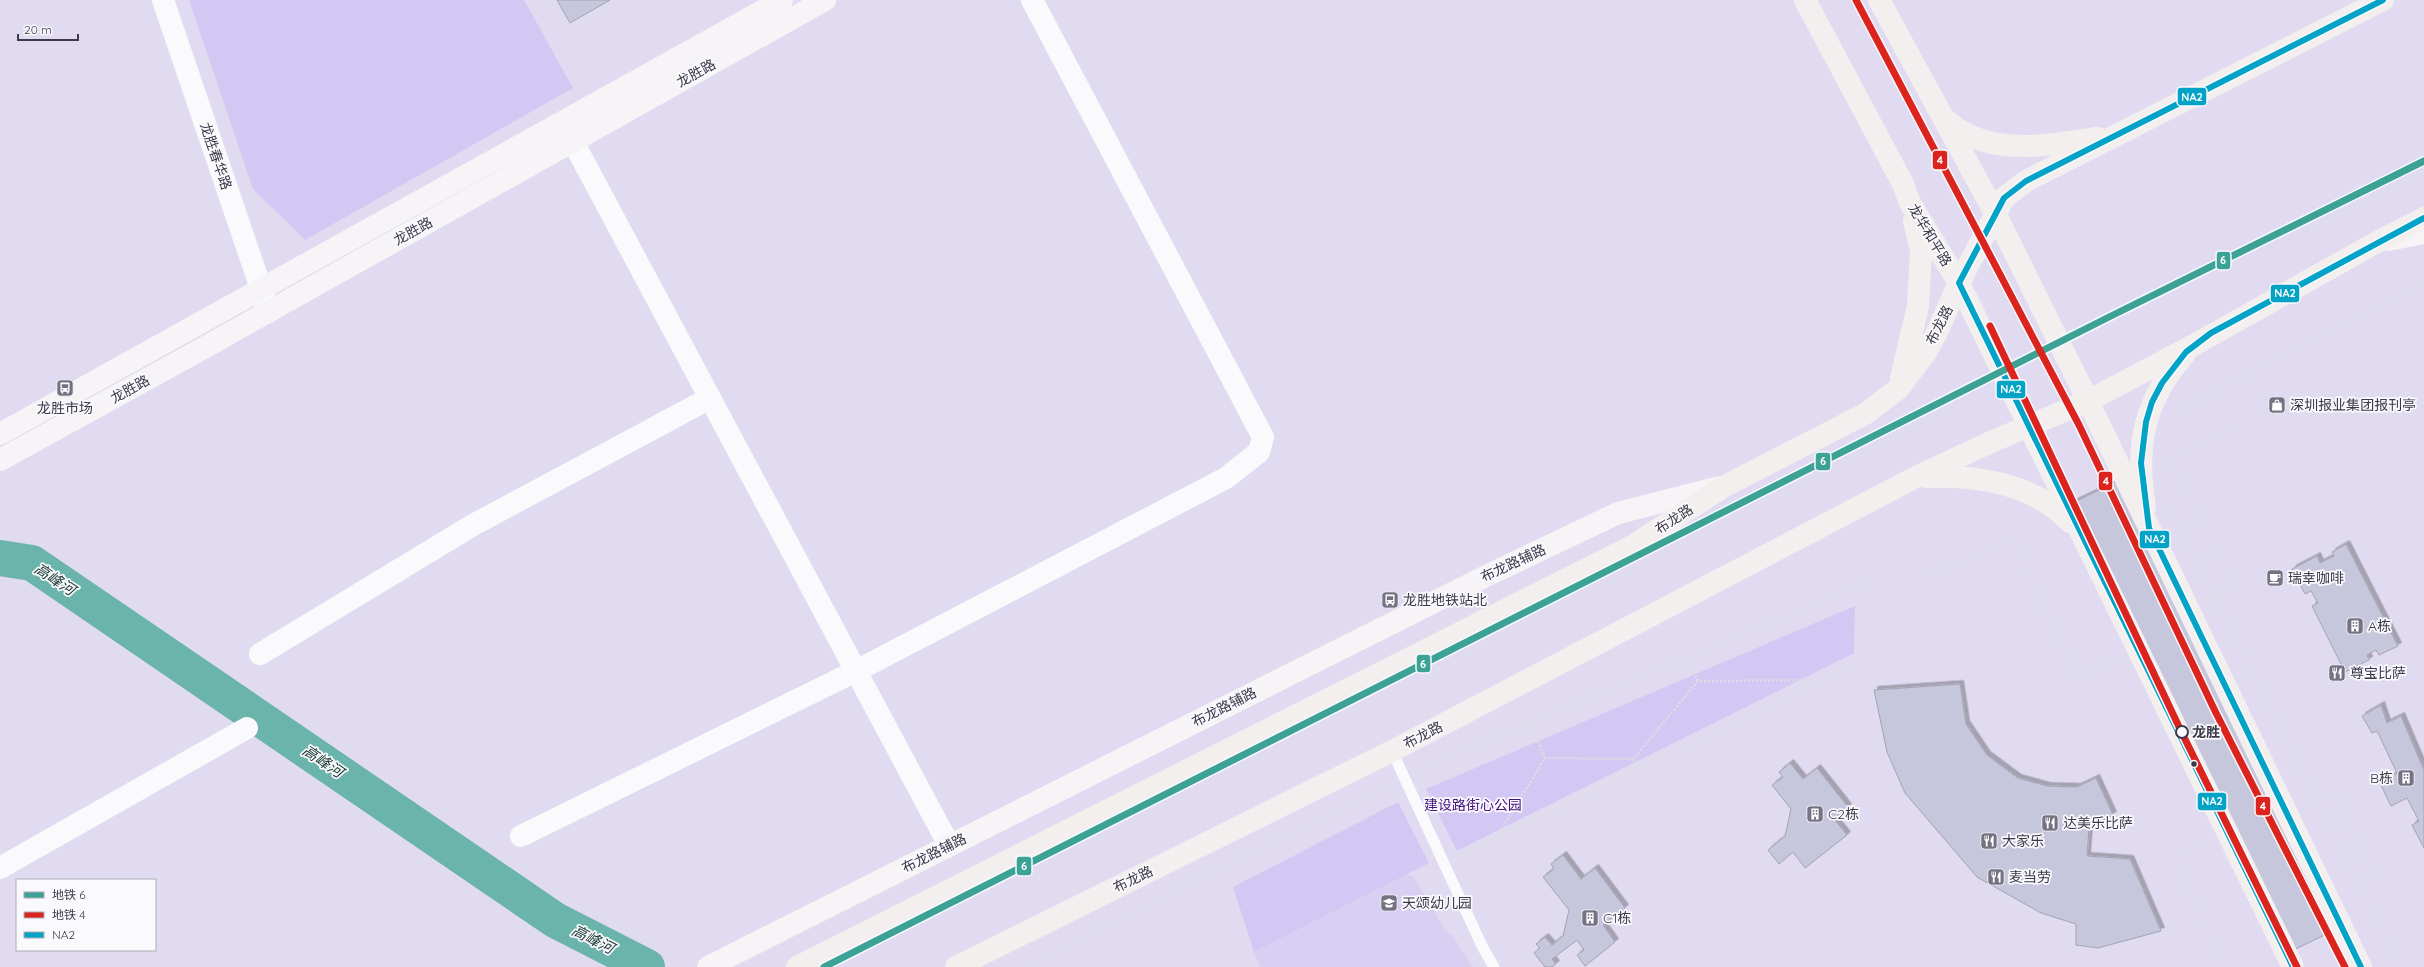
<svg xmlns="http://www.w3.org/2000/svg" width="2424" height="967" font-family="Quicksand,'Noto Sans SC',sans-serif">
	<defs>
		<filter id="shadow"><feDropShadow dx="3.5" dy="-3.5" stdDeviation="0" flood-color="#0004"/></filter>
	</defs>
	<rect width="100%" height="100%" fill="#e0dbf0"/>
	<path fill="#d8cff2" d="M1407,874L1414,877L1445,930L1453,936L1472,967H1260L1254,952Z"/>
	<path fill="#d3c8f3" d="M189,0H524L573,88L305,240L253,189Z
		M1855,606L1854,653L1457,851L1426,789Z
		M1398,802L1429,863L1254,952L1233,887Z"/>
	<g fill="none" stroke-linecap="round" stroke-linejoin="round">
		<path stroke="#6ab4ab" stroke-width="36" d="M0,558L32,563L555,920L647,967"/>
	</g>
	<path fill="#c6c6dd" stroke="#a4a3b3" filter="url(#shadow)" d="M557,0H610L570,23Z
		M2122,479L2337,929L2281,956L2066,506Z
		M2346,544L2398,646L2379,655L2376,650L2367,655L2369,660L2345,672L2312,606L2318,603L2311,591L2305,594L2292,569L2317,556L2320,563L2334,556L2332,552Z
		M1960,684L1966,724L1987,755L2018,778L2047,786L2077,787L2096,778L2113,815L2089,828L2087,856L2130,859L2161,931L2098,948L2076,945V924L2041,913L1977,877L1905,793L1887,752L1874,690Z
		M2381,705L2387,723L2401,716L2424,770V848L2412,825L2419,821L2407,798L2391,806L2380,783L2397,773L2377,731L2372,733L2362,716Z
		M1790,763L1803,779L1817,768L1848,807L1834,819L1847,835L1805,868L1793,852L1779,864L1768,850L1785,836L1791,809L1772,785L1783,777L1779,772Z
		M1563,855L1581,879L1595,868L1625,908L1603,925L1615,942L1585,966L1577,955L1584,950L1577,940L1552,959L1556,964L1552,967H1545L1534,953L1540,948L1536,944L1545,937L1552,945L1563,936L1569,910L1543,877L1554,869L1551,864Z"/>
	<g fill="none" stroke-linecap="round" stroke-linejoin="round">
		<path stroke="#dedde3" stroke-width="2.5" stroke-dasharray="2 2" stroke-linecap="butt" d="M216,289L221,283
			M2173,413L2424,284
			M2166,501L2401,967
			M1930,574L2012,540L2077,676L2118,656
			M2206,600L2236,588L2170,458L2243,424
			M1686,658L1698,681
			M1530,723L1545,758
			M1633,759L1638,768
			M1417,770L1874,579
			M2306,803L2335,791L2378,886
			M1497,837L1545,758L1633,759L1698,681L1815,680
			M2207,837L2173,854L2222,963
			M1458,856L1853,662
			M1020,967L1390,783"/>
		<path stroke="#fafafd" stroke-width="11" d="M1392,751L1483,948L1494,967"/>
		<path stroke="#fafafd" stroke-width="22" d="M163,0L269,312
			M564,125L949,845
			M260,654L473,525L710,398
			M521,836L856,671L1226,478L1259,452L1263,437L1032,0
			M0,868L247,728"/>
		<path stroke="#f6f4f6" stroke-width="22" d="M2388,240L2424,233
			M0,434L782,0
			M0,460L200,350L825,0
			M708,967L1484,577L1618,513L1720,487"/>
		<path stroke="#f3efee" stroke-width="22" d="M1805,0L1903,184L1910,203L1959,283L2293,967
			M1879,0L1995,213L2088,401L2361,967
			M1946,120C1988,158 2047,145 2098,138
			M1901,378L1918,306L1921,251L1914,221
			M1925,477C1977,475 2033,483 2070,522
			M2145,507C2135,447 2143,402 2184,355
			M797,967L1634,545L1723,487L1865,414L1898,389L1926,352L1936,334L1959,283L2004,198L2026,181L2383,0
			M956,967L1392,751L1916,477L1991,442L2088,401L2192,346L2377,242L2424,218"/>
		<defs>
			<path id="bus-1" d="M2293,967L1959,283L2004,198L2026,181L2383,0
				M2361,967L2149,528L2141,463L2146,422L2152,402L2162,383L2186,352L2211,333L2424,218"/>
		</defs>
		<use href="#bus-1" stroke="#faf9fd" stroke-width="9"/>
		<use href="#bus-1" stroke="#03a3c7" stroke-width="6"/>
		<defs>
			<path id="metro-1" d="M824,967L2109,317L2424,161"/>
			<path id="metro-2" d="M1856,0L2079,425L2216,713L2345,967
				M1990,326L2181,731L2297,967"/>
		</defs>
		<use href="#metro-1" stroke="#faf9fd" stroke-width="10"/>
		<use href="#metro-2" stroke="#faf9fd" stroke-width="10"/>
		<use href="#metro-1" stroke="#3ba295" stroke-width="7"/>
		<use href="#metro-2" stroke="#dc241f" stroke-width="7"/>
	</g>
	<defs>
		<symbol id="bus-square" viewBox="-11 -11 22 22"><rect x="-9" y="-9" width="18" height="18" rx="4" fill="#767283" stroke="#faf9fd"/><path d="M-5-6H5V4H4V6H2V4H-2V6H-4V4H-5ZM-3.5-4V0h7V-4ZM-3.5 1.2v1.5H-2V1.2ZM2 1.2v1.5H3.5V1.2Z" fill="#fff"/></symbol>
		<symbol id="shop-square" viewBox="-11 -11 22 22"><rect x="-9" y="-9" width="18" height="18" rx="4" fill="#767283" stroke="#faf9fd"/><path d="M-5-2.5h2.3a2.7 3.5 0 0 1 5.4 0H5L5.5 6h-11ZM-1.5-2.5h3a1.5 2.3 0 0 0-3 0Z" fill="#fff"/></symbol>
		<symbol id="cafe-square" viewBox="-11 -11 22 22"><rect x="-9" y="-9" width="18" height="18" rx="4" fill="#767283" stroke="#faf9fd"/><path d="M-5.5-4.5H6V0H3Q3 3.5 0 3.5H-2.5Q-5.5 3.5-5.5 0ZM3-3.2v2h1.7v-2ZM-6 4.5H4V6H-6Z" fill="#fff"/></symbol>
		<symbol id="building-square" viewBox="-11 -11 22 22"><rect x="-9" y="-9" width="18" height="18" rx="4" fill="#767283" stroke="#faf9fd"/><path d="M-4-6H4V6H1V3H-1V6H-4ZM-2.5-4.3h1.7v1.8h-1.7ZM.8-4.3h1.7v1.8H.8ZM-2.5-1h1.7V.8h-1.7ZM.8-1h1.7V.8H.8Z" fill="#fff"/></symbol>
		<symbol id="restaurant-square" viewBox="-11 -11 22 22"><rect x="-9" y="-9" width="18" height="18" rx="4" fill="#767283" stroke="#faf9fd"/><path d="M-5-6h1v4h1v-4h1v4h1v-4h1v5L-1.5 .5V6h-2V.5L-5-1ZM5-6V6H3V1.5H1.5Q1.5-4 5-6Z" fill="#fff"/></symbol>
		<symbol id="school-square" viewBox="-11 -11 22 22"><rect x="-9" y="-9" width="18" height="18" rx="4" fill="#767283" stroke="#faf9fd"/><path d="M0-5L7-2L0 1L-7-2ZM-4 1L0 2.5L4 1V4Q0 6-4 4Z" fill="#fff"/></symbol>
	</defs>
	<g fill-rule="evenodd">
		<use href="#bus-square" x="55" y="378" width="20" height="20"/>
		<use href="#shop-square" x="2267" y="395" width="20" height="20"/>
		<use href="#cafe-square" x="2265" y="568" width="20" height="20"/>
		<use href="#bus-square" x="1380" y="590" width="20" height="20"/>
		<use href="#building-square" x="2345" y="616" width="20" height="20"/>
		<use href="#restaurant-square" x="2327" y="663" width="20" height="20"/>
		<use href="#building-square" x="2396" y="768" width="20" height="20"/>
		<use href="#building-square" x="1805" y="804" width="20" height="20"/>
		<use href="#restaurant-square" x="2040" y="813" width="20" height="20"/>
		<use href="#restaurant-square" x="1979" y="831" width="20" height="20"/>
		<use href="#restaurant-square" x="1986" y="867" width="20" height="20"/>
		<use href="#school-square" x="1379" y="893" width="20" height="20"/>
		<use href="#building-square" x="1580" y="908" width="20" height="20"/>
	</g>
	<circle fill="#faf9fd" stroke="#3d3949" stroke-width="2" cx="2182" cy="732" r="6"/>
	<circle fill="#3d3949" stroke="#faf9fd" stroke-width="1.5" cx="2194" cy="764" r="3.5"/>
	<g text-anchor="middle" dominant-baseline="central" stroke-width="3.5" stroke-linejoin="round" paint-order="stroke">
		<g font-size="14" fill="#3d3949" stroke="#faf9fd">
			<text transform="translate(696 73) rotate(-29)">龙胜路</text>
			<text transform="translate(216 156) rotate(71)">龙胜春华路</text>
			<text transform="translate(413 231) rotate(-29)">龙胜路</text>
			<text transform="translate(1930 235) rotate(59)">龙华和平路</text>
			<text transform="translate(1939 325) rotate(-63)">布龙路</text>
			<text transform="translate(130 389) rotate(-29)">龙胜路</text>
			<text transform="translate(1674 519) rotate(-33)">布龙路</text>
			<text transform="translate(1513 563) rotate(-25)">布龙路辅路</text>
			<text transform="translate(1224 707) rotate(-27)">布龙路辅路</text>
			<text transform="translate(1423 735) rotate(-28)">布龙路</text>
			<text transform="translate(934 853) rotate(-27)">布龙路辅路</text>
			<text transform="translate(1133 879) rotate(-26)">布龙路</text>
		</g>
		<g font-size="14" fill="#3d3949" stroke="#faf9fd" text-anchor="start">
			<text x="2290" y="405">深圳报业集团报刊亭</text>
			<text x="65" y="408" text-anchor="middle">龙胜市场</text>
			<text x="2288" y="578">瑞幸咖啡</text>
			<text x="1403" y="600">龙胜地铁站北</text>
			<text x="2368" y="626">A栋</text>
			<text x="2350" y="673">尊宝比萨</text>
			<text x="2393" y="778" text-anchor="end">B栋</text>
			<text x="1828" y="814">C2栋</text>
			<text x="2063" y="823">达美乐比萨</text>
			<text x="2002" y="841">大家乐</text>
			<text x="2009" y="877">麦当劳</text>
			<text x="1402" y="903">天颂幼儿园</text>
			<text x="1603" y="918">C1栋</text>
		</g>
		<g font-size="14" font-weight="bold" fill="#3d3949" stroke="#faf9fd" text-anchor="start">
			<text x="2192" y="732">龙胜</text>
		</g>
		<g font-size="14" fill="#44147d" stroke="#faf9fd">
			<text x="1473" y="805">建设路街心公园</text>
		</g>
		<g font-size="15" font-style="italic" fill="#1a3a33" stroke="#faf9fd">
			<text transform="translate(55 579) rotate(33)">高峰河</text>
			<text transform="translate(323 761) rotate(34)">高峰河</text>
			<text transform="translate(593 939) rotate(27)">高峰河</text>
		</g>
	</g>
	<g stroke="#faf9fd" stroke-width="1.5">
		<rect x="2177" y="87" width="30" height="19" rx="4" fill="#03a3c7"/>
		<rect x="1932" y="150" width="16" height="20" rx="4" fill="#dc241f"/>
		<rect x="2216" y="251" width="15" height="19" rx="4" fill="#3ba295"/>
		<rect x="2270" y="284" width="30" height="19" rx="4" fill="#03a3c7"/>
		<rect x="1996" y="380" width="30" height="19" rx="4" fill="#03a3c7"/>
		<rect x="1815" y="452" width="16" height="19" rx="4" fill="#3ba295"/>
		<rect x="2098" y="471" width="15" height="20" rx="4" fill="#dc241f"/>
		<rect x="2139" y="530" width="31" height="19" rx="4" fill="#03a3c7"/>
		<rect x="1416" y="654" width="15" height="19" rx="4" fill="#3ba295"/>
		<rect x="2197" y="792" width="30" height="19" rx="4" fill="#03a3c7"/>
		<rect x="2255" y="796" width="16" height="20" rx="4" fill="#dc241f"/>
		<rect x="1016" y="856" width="16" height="20" rx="4" fill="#3ba295"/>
	</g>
	<g font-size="11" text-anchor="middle" font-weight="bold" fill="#fff">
		<text x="2192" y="101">NA2</text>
		<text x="1940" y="164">4</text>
		<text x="2223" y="264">6</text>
		<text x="2285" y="297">NA2</text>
		<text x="2011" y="393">NA2</text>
		<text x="1823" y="465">6</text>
		<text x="2106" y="485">4</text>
		<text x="2155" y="543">NA2</text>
		<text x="1423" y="668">6</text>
		<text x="2212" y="805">NA2</text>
		<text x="2263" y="810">4</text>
		<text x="1024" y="870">6</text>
	</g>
	<rect x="16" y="879" width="140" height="72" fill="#faf9fd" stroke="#aeacb5"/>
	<rect x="24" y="892" width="20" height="6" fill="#3ba295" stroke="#aeacb5"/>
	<text x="52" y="899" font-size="12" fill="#3d3949">地铁 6</text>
	<rect x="24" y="912" width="20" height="6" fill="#dc241f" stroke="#aeacb5"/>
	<text x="52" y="919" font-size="12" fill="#3d3949">地铁 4</text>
	<rect x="24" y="932" width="20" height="6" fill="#03a3c7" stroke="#aeacb5"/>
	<text x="52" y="939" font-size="12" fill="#3d3949">NA2</text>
	<path d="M18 34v6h60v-6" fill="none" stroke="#3d3949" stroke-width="2"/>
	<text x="24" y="34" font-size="12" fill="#3d3949" stroke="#faf9fd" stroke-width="3" paint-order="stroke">20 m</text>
</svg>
